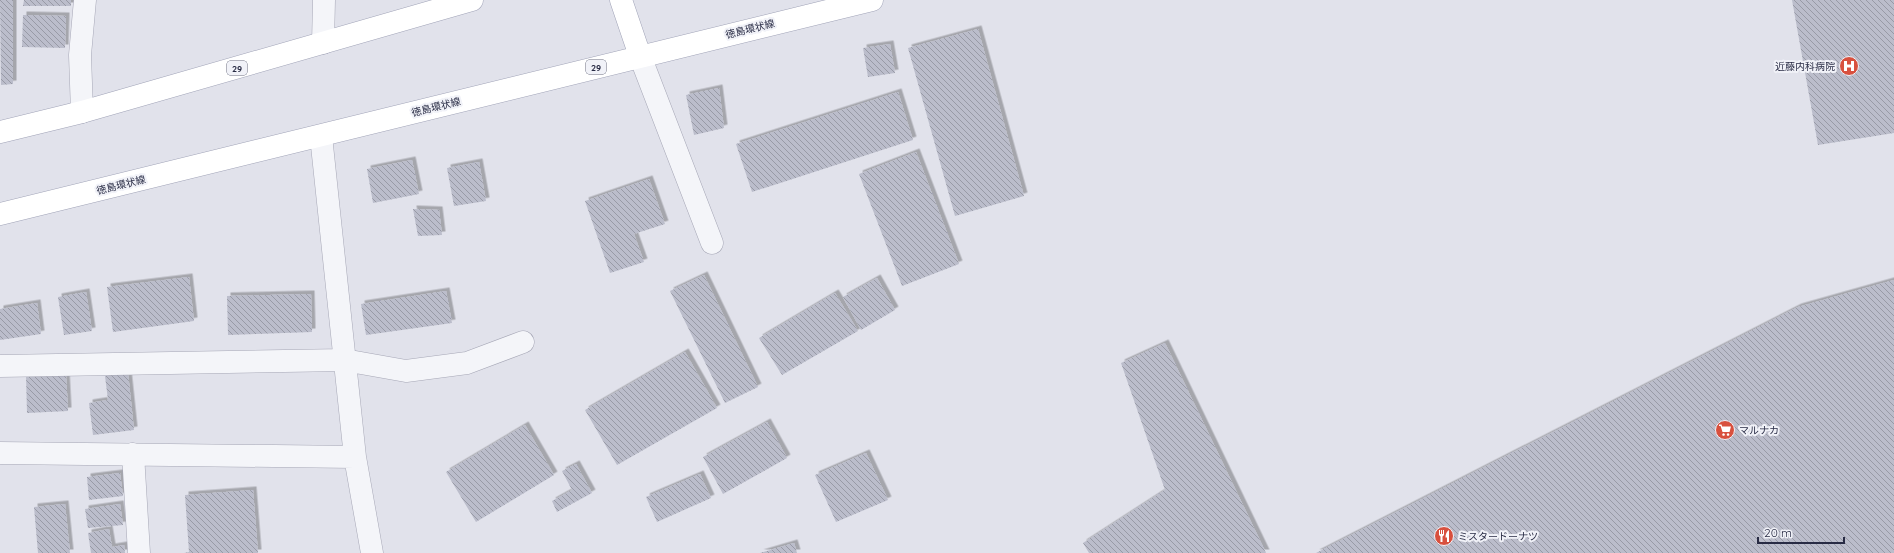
<svg xmlns="http://www.w3.org/2000/svg" width="1894" height="553" font-family="Quicksand,'Noto Sans JP',sans-serif">
	<defs>
		<pattern id="building-back-hatch" width="6" height="6" patternUnits="userSpaceOnUse"><rect width="6" height="6" fill="#bbbdcb"/><path d="M-1 5l2 2M0 0l6 6M5-1l2 2" fill="none" stroke="#989aa6"/></pattern>
		<filter id="shadow"><feDropShadow dx="3.5" dy="-3.5" stdDeviation="0" flood-color="#0004"/></filter>
	</defs>
	<rect width="100%" height="100%" fill="#e1e2eb"/>
	<path fill="url(#building-back-hatch)" filter="url(#shadow)" d="M0,0H13V84L1,85Z
		M24,0H71V6H23Z
		M1792,0H1894V133L1818,145Z
		M23,15L66,16L65,48L22,47Z
		M978,29L1024,196L955,216L908,48Z
		M890,44L895,73L868,77L863,48Z
		M719,88L724,128L694,135L686,95Z
		M898,92L913,140L752,192L736,144Z
		M916,152L959,264L902,286L859,174Z
		M412,160L419,194L373,203L367,169Z
		M479,162L486,201L454,206L447,168Z
		M649,179L665,224L634,234L644,262L610,273L585,201Z
		M413,209L439,210L442,235L418,236Z
		M704,275L758,387L725,403L670,291Z
		M189,277L194,321L113,332L107,287Z
		M877,278L895,310L861,330L843,297Z
		M1894,280V553H1316L1798,307Z
		M446,291L452,323L366,335L361,304Z
		M86,292L92,331L64,335L58,297Z
		M835,293L858,331L782,375L759,338Z
		M311,294L312,332L228,335L227,296Z
		M37,303L41,334L0,340V309Z
		M1165,343L1266,553H1089L1083,543L1165,490L1121,363Z
		M685,352L717,408L617,465L585,410Z
		M128,373L134,430L93,435L89,403L108,400L105,376Z
		M66,374L68,411L27,413L26,375Z
		M767,422L787,458L723,494L703,457Z
		M525,425L554,475L476,522L446,472Z
		M866,453L888,500L836,522L815,475Z
		M576,464L592,493L557,512L552,501L572,490L562,471Z
		M120,473L123,496L89,500L87,477Z
		M700,474L711,498L657,522L646,497Z
		M253,490L258,553H184L189,552L185,495Z
		M65,504L70,553H38L34,507Z
		M120,504L123,525L88,528L85,509Z
		M109,529L112,547L124,545L125,553H91L88,533Z
		M794,543L797,553H760Z"/>
	<g fill="none" stroke-linecap="round" stroke-linejoin="round">
		<defs>
			<path id="street" d="M323,43L324,0
				M640,56L712,243
				M82,112L80,55L85,0
				M321,136L355,457L372,553
				M0,366L344,360L406,371L467,363L523,342
				M0,453L355,457
				M133,454L139,553"/>
			<path id="primary" d="M621,0L640,56
				M0,132L82,112L472,0
				M0,214L872,0"/>
		</defs>
		<use href="#street" stroke="#a6a7b6" stroke-width="23"/>
		<use href="#primary" stroke="#a0a3b7" stroke-width="23"/>
		<use href="#street" stroke="#f4f5f9" stroke-width="22"/>
		<use href="#primary" stroke="#fff" stroke-width="22"/>
	</g>
	<defs>
		<symbol id="hospital-disc" viewBox="-11 -11 22 22"><circle r="9.5" fill="#d8503e" stroke="#f1f2f8"/><path d="M-5-5h3v3.5h4V-5h3V5h-3V1.5h-4V5h-3Z" fill="#fff"/></symbol>
		<symbol id="supermarket-disc" viewBox="-11 -11 22 22"><circle r="9.5" fill="#d8503e" stroke="#f1f2f8"/><path d="M-6-5.5h2.5l.6 2H6L4.5 2H-2.5L-4.4-4H-6ZM-1.5 3.2a1.3 1.3 0 1 0 .1 0ZM3 3.2a1.3 1.3 0 1 0 .1 0Z" fill="#fff"/></symbol>
		<symbol id="restaurant-disc" viewBox="-11 -11 22 22"><circle r="9.5" fill="#d8503e" stroke="#f1f2f8"/><path d="M-5-6h1v4h1v-4h1v4h1v-4h1v5L-1.5 .5V6h-2V.5L-5-1ZM5-6V6H3V1.5H1.5Q1.5-4 5-6Z" fill="#fff"/></symbol>
	</defs>
	<g fill-rule="evenodd">
		<use href="#hospital-disc" x="1838" y="55" width="22" height="22"/>
		<use href="#supermarket-disc" x="1714" y="419" width="22" height="22"/>
		<use href="#restaurant-disc" x="1433" y="525" width="22" height="22"/>
	</g>
	<g text-anchor="middle" dominant-baseline="central" stroke-width="4" stroke-linejoin="round" paint-order="stroke">
		<g fill="#f1f2f8" stroke="#64677a" stroke-width="1">
			<rect x="586" y="60" width="20" height="14" rx="3"/>
			<rect x="227" y="61" width="20" height="14" rx="3"/>
		</g>
		<g font-size="9" font-weight="bold" fill="#282b44">
			<text x="596" y="67">29</text>
			<text x="237" y="68">29</text>
		</g>
		<g font-size="10" fill="#282b44" stroke="#f1f2f8">
			<text transform="translate(750 29) rotate(-14)">徳島環状線</text>
			<text transform="translate(436 107) rotate(-14)">徳島環状線</text>
			<text transform="translate(121 185) rotate(-14)">徳島環状線</text>
		</g>
		<g font-size="10" fill="#282b44" stroke="#f1f2f8" text-anchor="start">
			<text x="1835" y="66" text-anchor="end">近藤内科病院</text>
			<text x="1739" y="430">マルナカ</text>
			<text x="1458" y="536">ミスタードーナツ</text>
		</g>
	</g>
	<path d="M1758 537v6h86v-6" fill="none" stroke="#282b44" stroke-width="2"/>
	<text x="1764" y="537" font-size="12" fill="#282b44" stroke="#f1f2f8" stroke-width="3" paint-order="stroke">20 m</text>
</svg>
